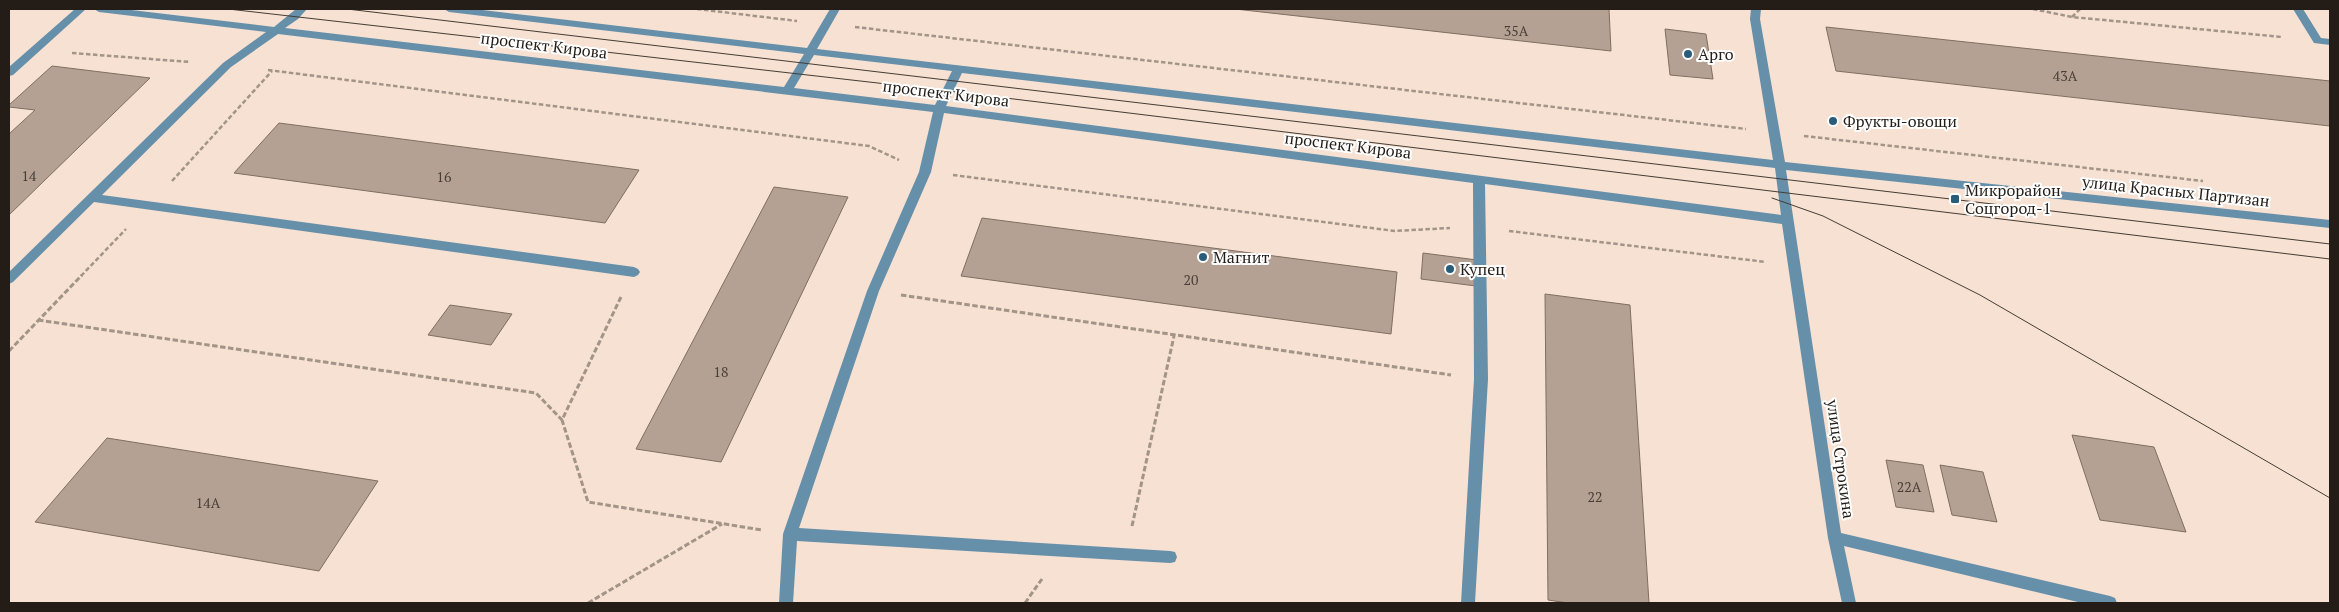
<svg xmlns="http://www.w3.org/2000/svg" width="2339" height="612" font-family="'PT Serif',serif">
	<rect width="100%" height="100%" fill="#f6e1d2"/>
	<path fill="#b5a193" stroke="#806e61" d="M1235,9H1609L1611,51Z
		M1826,27L2330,81V126L1836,71Z
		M1665,29L1706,34L1713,79L1670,75Z
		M52,66L150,78L9,215V134L35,110L9,107V105Z
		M279,123L639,170L605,223L234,173Z
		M774,187L848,197L721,462L636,449Z
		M982,218L1397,272L1391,334L961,276Z
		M1423,253L1477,260L1476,286L1421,279Z
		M1545,294L1630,305L1649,603H1568L1548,600Z
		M450,305L512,314L491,345L428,335Z
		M2072,435L2154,447L2186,532L2100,520Z
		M107,438L378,481L319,571L35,522Z
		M1886,460L1923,465L1934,512L1896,507Z
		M1940,465L1983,472L1997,522L1952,515Z"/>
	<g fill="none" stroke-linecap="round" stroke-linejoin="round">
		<path stroke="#a39488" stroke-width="2.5" stroke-dasharray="4.5 2.5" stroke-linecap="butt" d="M697,9L797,21
			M2033,9L2072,17L2282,37
			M2072,17L2080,9
			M855,27L1746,129
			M72,53L190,62
			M268,70L869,146L899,160
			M1804,136L2203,181
			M953,175L1395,231L1450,228
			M172,181L272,71
			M1509,231L1766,262
			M81,276L126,229"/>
		<path stroke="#a39488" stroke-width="3" stroke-dasharray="5.5 2.5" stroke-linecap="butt" d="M901,295L1451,375
			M621,297L562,420L588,502L762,530
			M38,320L536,393L562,420
			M9,351L82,275
			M1132,526L1174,336
			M588,603L722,524
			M1025,603L1042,579"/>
		<path fill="#668fa9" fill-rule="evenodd" d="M75,9H86L13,75L9,76V67Z
			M94,9H123L274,27L296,9H307L298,19L285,28L784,87L804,54L449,12L444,9H474L807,48L830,9H840L817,49L1773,160L1750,19L1751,9H1761L1760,19L1785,162L2330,220V228L1786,170L1841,533L2110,596L2115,598L2117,603H2082L1844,546L1856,603H1842L1828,538L1782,224L1485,184L1488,379L1475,603H1461L1474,379L1473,183L944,113L931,172L879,291L799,528L1170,551L1175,552L1177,557L1175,562L1170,563L797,541L793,603H779L783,534L867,291L919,172L933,112L278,34L231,67L102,195L634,267L638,269L640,272L638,275L634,277L94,202L13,282L9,284V272L223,63L266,32L99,12ZM814,55L952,71L935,105L794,88ZM962,73L1775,168L1781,215L946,106Z
			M2293,9H2303L2321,38L2330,39V45L2314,43Z"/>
		<path stroke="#453c34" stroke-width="1" d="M228,9L948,91L2330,259
			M347,9L2330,244
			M1772,198L1823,216L1980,295L2330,498"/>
	</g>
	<g fill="#295c79" stroke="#fff" stroke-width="2">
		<circle cx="1688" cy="54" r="5"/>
		<circle cx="1833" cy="121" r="5"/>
		<rect x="1950" y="194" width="10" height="10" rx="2.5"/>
		<circle cx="1203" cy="257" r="5"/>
		<circle cx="1450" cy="269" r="5"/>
	</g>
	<g text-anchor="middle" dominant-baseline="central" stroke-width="4" stroke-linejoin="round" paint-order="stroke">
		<g font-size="14" fill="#483e36">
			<text x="1516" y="30">35А</text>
			<text x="2065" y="75">43А</text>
			<text x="29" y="175">14</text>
			<text x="444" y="176">16</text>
			<text x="1191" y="279">20</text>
			<text x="721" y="371">18</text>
			<text x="1909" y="486">22А</text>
			<text x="1595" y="496">22</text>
			<text x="208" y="502">14А</text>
		</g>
		<g font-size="16" fill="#241d17" stroke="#fff">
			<text transform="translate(544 45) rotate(7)">проспект Кирова</text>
			<text transform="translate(946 93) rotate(7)">проспект Кирова</text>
			<text transform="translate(1348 145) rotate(7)">проспект Кирова</text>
			<text transform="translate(2176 191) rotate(6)">улица Красных Партизан</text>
			<text transform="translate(1841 459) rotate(82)">улица Строкина</text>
		</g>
		<g font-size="16" fill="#241d17" stroke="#fff" text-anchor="start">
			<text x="1698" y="54">Арго</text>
			<text x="1843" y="121">Фрукты-овощи</text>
			<text x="1965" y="190">Микрорайон<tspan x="1965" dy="18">Соцгород-1</tspan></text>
			<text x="1213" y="257">Магнит</text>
			<text x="1460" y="269">Купец</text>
		</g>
	</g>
	<rect width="2339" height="612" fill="none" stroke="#241d17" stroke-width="20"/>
</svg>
